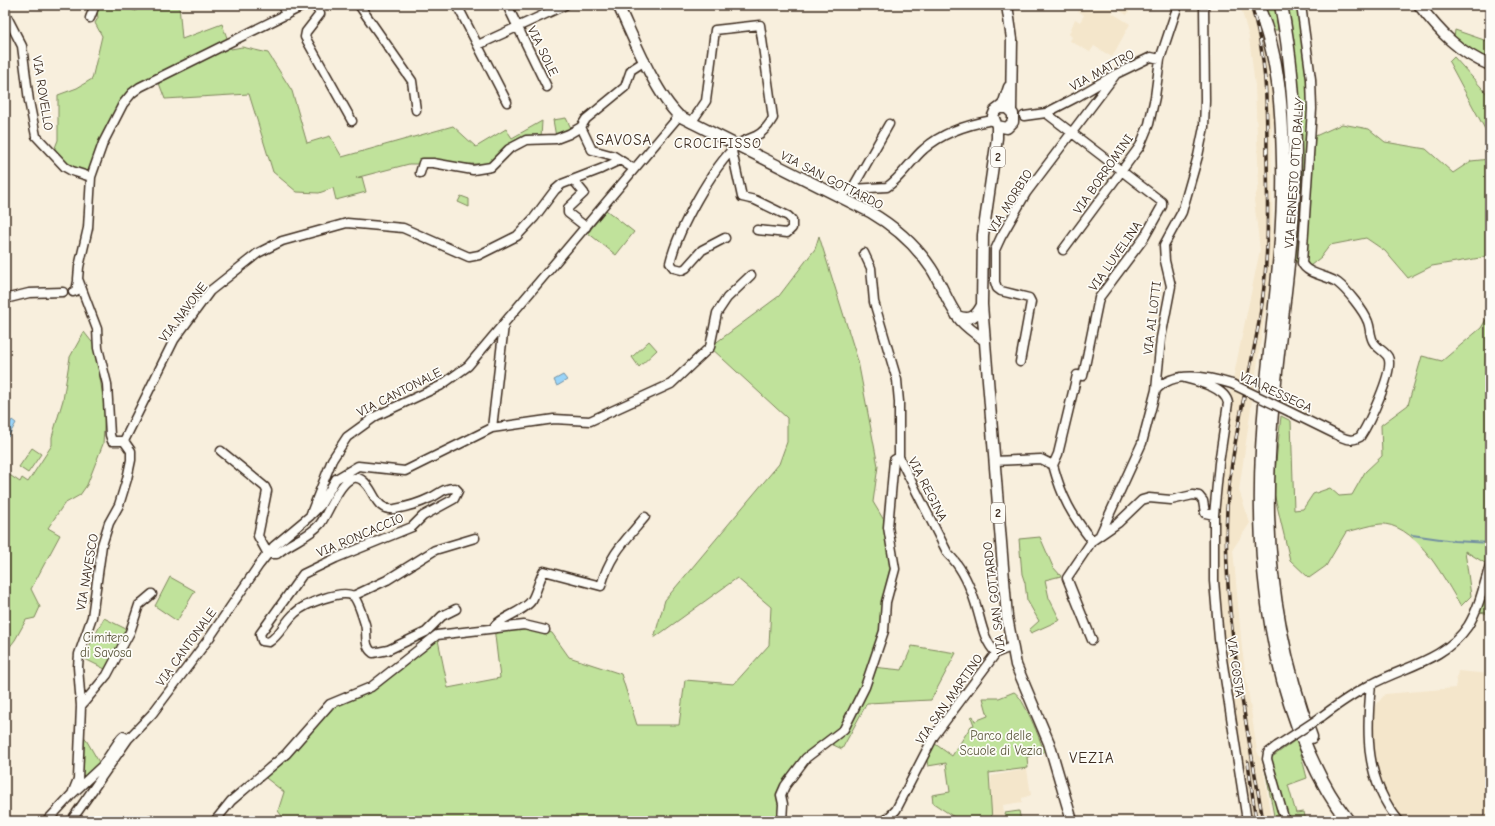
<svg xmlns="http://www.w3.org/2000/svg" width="1495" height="826" font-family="'Comic Neue',sans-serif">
	<rect width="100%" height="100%" fill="#f8efdd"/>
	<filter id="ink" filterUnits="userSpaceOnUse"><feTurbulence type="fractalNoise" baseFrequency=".025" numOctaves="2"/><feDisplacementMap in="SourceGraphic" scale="8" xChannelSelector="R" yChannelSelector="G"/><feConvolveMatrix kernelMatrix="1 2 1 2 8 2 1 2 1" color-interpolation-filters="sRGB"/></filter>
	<g filter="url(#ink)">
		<path fill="#f4e6cb" d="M1081,5H1132L1127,15L1115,8L1112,13L1130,24L1112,57L1094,46L1090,52L1070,41L1072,37L1069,34L1075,19L1080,22L1084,15L1078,11Z
			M1240,5H1264L1272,30L1275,118L1271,133L1273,257L1239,490L1250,523L1233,549L1242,649L1257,751L1263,765L1271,821H1250L1238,745L1236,715L1229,683L1215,576L1216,516L1232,384L1260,250L1254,200L1259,185L1255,86L1249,37Z
			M1458,671L1490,674V821H1399L1379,785L1368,715L1385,694L1455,688Z
			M1027,769L1031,795L1022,798V802L1003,805L1005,821H992L990,808L991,776Z"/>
		<path fill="#c0e29b" stroke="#7e865c" d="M99,5H118L136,11L140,5H179L182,39L222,24L231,49L242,47L268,53L292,91L307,143L330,136L342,157L453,126L476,147L506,129L512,138L542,121L541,138C516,140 506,145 489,164H409L359,177L356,178L362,177L366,192L336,200L333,188L319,193L297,192L273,172L249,94L165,99L157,78L123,104L91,177L72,171L53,153L58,140V95L77,88L92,79L102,36L95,23L98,18L97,11Z
			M1264,5H1275L1278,30H1272Z
			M1285,5H1301L1308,49L1311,138L1342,124L1369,129L1385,142L1426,149L1453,173L1471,161L1490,159V254L1480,258L1432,266L1408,278L1385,251L1366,238L1330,245L1321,257L1310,266L1293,261Z
			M1455,30L1490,42V60L1474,53L1454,38Z
			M1454,57L1490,97V133L1486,131L1449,62Z
			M566,118L572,130L556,137L553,120Z
			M461,196L469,199V207L458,202Z
			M606,210L634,232L616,255L588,233Z
			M819,236L858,361L878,466L873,502L888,527L895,569L884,631L872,667L902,670L912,646L956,653L931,700L867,703L842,749L827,742L785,786L782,821H286L278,811L284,792L262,775L330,704L371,686L437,635L448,688L500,678L494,627L524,625L545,630L552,633L569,657L621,674L637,725H679L685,680L734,684L769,645L771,607L737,578L654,638L665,600L779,464L787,442V418L710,347L779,296L815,249Z
			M1490,313V566L1465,551L1471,596L1461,606C1444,579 1420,529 1385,524C1376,523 1356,530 1346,532L1326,566L1309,578L1290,560L1273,489L1281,416L1291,421L1294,510L1303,509L1313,494L1330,488L1339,496L1352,495L1365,472L1382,456L1381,425L1408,405L1422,356L1442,361L1481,328Z
			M84,332L95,346L105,410L103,444L87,485L80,495L64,504L48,528L60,535L31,589L40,607L35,618L26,620L15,640L5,653V479L8,474L20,482L22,478L28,482L52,445V437L63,400L70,357Z
			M649,341L657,350L639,367L632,357Z
			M32,448L41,454L28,473L19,467Z
			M1040,537L1053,567L1061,576L1045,580L1049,598L1060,620L1031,633L1029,630L1039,621L1027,600L1025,583L1022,574L1019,539Z
			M170,577L195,591L177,621L155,606Z
			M1490,579V614L1480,612Z
			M104,618L128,630L107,670L83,658Z
			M1014,692C1023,696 1041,741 1044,752L1027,757L1028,768L989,773L992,821H960L933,803L932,795L950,792L946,763L928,766L927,761L923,757L931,741L952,756L971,726L974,725L971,717L973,716L975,721L988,716L983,698H999Z
			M81,731L100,764L83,781L80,777Z
			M1297,739L1307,778L1288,785L1296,813L1304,812L1306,821H1275L1264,763Z
			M1019,811L1021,821H1007L1005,813Z"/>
		<path fill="#99d4f9" stroke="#7390a1" d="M563,375L567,380L557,386L554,380Z
			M12,420L16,423L8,437L5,435V431Z"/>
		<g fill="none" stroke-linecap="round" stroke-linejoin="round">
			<path stroke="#7390a1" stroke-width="2" d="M1412,535L1454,541L1490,543
				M1390,815L1394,821"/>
			<defs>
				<path id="minor" d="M282,5L286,15
					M315,5L320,14L306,32L305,37L352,121
					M359,5L412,81L416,110
					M457,5L507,102
					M507,5L547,87
					M5,13L22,46L29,101L36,136L65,167L72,171L91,177
					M90,18L95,5
					M478,45L565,5
					M1046,113L1162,202V206L1144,238L1099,298L1083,376L1077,375L1058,454L1053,465
					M1024,116L1046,113L1075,98L1116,74L1151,57L1160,59L1178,5
					M691,123L706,101L715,30L760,25L773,118C769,125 764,132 756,136C750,139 743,140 737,145C712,168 678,229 670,263L674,268L682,270L686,268L702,250L725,238
					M581,127L592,150L614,156L634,169
					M732,151L742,197L755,200L788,216L792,220V228L787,233L757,230
					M420,173L423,163H433L473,170L491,167L509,149L526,140L556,139L569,134L581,127L586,119L625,87L631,70L645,61
					M575,182L584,193L568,208V213L586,227
					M852,189L889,124
					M838,196L852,189L887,187C902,177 911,160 924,149C942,133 970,124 993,120
					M1063,250L1140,146L1149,124L1155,97L1160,59
					M864,253L871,268L874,302L897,380L899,402V457L948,554C960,565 969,584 974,599C981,618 982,639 996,653
					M73,292L76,291L78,281
					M5,299L29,293L63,292
					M1020,362L1031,302L1029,298L1001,291L997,288L995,282V250L1001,237L1026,193L1116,74
					M1181,377C1196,381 1225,387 1228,403L1219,463L1214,515V581L1219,639L1247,821
					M1156,390C1174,369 1209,377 1232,384
					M1290,412L1341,437C1348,440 1353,441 1360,437C1368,425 1395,370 1388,357C1384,350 1375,348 1372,339C1370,334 1370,327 1368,322C1364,311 1347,290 1338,283C1328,275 1307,275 1302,263L1312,109L1311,79L1301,5
					M492,428L554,419L590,421L671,384L710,347L717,313L727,298L751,275
					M124,441L174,340L210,291L258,253L282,241L347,223L403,228L469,257L479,255L517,236L534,218L555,190L562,184L601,169L620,160
					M221,451L265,487L267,491L258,536L268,554H277C290,542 309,537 320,524C329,514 346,458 367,485C376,496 377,511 395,509C406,507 420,503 430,498C440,494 442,488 455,488L458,491L454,499L423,516L412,527L336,558L303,574L260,634L262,641L269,642C280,635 285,622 295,613C304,604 342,589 353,596C358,600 363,618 365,624C368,634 363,646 373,653L388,650L426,632L442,616L456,609
					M994,461L1041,459L1053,465C1062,498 1071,514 1092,541
					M312,514L320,506L336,479L358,466L405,471L492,428L504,325
					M1100,535L1142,443L1156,390L1161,338L1171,286L1165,261L1164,245L1182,212L1198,156L1204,127L1205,101L1204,5
					M353,596L387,580L435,550L475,538
					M494,627C499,618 524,612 532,600C537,591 539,580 544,571L601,586C610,554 625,541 645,517
					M1092,640L1067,578L1092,541L1118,523L1142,500L1149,498L1171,500L1193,495L1199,496L1203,501L1205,513L1214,515
					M1371,684C1366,734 1365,780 1399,821
					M81,706L107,675L130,632L139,605L152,594
					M1321,717C1337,705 1354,693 1372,684C1406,666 1445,660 1468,626C1479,608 1484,585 1490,565
					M1277,746L1268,753L1267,759L1285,821
					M72,794L78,779L81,706L78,667L79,654L92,617L102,545L109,523L119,505L127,479L131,460V451L124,441H112L110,435L107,384L98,348L97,329L78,279L79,267L88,228L91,177L103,143L123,104L132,93L140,87L305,5
					M47,821L72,794L102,766L121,738L123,736L128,739
					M71,821L128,739L152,714L210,637L259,565L274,546L310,516L332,460L347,437L376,416L440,386L468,366L679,116
					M146,821L151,820
					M215,821L231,801L286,754L330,704L371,687L437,635L524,625L545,630
					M782,821L783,804L781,795L785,786L806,758L844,729L865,687L884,631L886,602L895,569L888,527L894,460L899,457
					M885,821L896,810L934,736L996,653L1011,647"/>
				<path id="major" d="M618,5C633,37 655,93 679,116L870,212C894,226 915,244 931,268C941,283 947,302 958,317C964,326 974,332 983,339
					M1007,5L1012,39L1011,111
					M1419,5C1439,31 1459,53 1490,65
					M1001,108H1007L1013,114V122L1007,128L997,126L993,116L995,111L1003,105L1009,87
					M997,126V138L983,235L982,305L1007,617L1016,665L1049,743L1072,821
					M957,316C970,321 976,317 982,305"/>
				<path id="highway" d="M1257,5C1279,53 1282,110 1283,162C1285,239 1273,315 1266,392C1257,491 1258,584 1283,680C1297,730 1316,780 1348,821
					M1281,5C1295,77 1298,150 1292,223C1284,320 1266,417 1268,515C1270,591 1284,666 1311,737"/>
			</defs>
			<use href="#minor" stroke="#3b2a1e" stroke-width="11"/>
			<use href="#major" stroke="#3b2a1e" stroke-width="13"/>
			<use href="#highway" stroke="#3b2a1e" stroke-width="15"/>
			<use href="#minor" stroke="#fdfcf7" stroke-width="8"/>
			<use href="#major" stroke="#fdfcf7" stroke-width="10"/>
			<use href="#highway" stroke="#fdfcf7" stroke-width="12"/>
			<defs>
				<path id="rail" d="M1251,5C1267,54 1267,105 1267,157C1268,212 1269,267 1259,322C1248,384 1231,446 1227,509C1222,614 1246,718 1263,821
					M1248,762L1256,821"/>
			</defs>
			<use href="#rail" stroke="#3b2a1e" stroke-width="3.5"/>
			<use href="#rail" stroke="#fdfcf7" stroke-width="2" stroke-dasharray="6" stroke-linecap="butt"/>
			<defs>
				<path id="minor-bridge" d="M1232,384L1290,412
					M1277,746L1321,717"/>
			</defs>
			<use href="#minor-bridge" stroke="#3b2a1e" stroke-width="11" stroke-linecap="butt"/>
			<use href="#minor-bridge" stroke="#fdfcf7" stroke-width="8"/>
		</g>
	</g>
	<g text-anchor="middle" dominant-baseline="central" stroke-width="3.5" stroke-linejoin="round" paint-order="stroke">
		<g fill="#fdfcf7" stroke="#75695f" stroke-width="1">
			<rect x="991" y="147" width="14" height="20" rx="3"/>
			<rect x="991" y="503" width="14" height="20" rx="3"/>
		</g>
		<g font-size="12" font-weight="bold" fill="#3b2a1e">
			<text x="998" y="157">2</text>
			<text x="998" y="513">2</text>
		</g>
		<g font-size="13" fill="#3b2a1e" stroke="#fdfcf7">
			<text transform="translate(543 51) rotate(64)">VIA SOLE</text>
			<text transform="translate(1102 70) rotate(-29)">VIA MATTRO</text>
			<text transform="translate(43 93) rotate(81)">VIA ROVELLO</text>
			<text transform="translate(1294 173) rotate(-86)">VIA ERNESTO OTTO BALLY</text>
			<text transform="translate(1103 174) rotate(-55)">VIA BORROMINI</text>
			<text transform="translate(832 180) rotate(27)">VIA SAN GOTTARDO</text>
			<text transform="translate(1010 201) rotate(-58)">VIA MORBIO</text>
			<text transform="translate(1115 256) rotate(-55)">VIA LUVELINA</text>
			<text transform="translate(183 312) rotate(-53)">VIA NAVONE</text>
			<text transform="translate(1152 318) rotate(-83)">VIA AI LOTTI</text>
			<text transform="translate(399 392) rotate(-27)">VIA CANTONALE</text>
			<text transform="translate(1276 392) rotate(25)">VIA RESSEGA</text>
			<text transform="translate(928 489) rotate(63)">VIA REGINA</text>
			<text transform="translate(360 535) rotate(-23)">VIA RONCACCIO</text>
			<text transform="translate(87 572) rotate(-80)">VIA NAVESCO</text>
			<text transform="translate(994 598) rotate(-97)">VIA SAN GOTTARDO</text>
			<text transform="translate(186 647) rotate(-54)">VIA CANTONALE</text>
			<text transform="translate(1236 667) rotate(82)">VIA COSTA</text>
			<text transform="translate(949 699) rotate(-55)">VIA SAN MARTINO</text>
		</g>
		<g font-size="13" fill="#5c583d" stroke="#fdfcf7">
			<text x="106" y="637">Cimitero<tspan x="106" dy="15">di Savosa</tspan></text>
			<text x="1001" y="735">Parco delle<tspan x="1001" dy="15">Scuole di Vezia</tspan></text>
		</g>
		<g font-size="14" letter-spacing="1" fill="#3b2a1e" stroke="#fdfcf7">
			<text x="718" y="143">CROCIFISSO</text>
		</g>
		<g font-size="15" letter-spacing="1" fill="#3b2a1e" stroke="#fdfcf7">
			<text x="624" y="140">SAVOSA</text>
			<text x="1092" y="758">VEZIA</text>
		</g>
	</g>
	<rect width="1495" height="826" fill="none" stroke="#fdfcf7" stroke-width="20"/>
	<rect x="10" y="10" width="1475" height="806" fill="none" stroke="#3b2a1e" stroke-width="1.5" filter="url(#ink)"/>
</svg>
